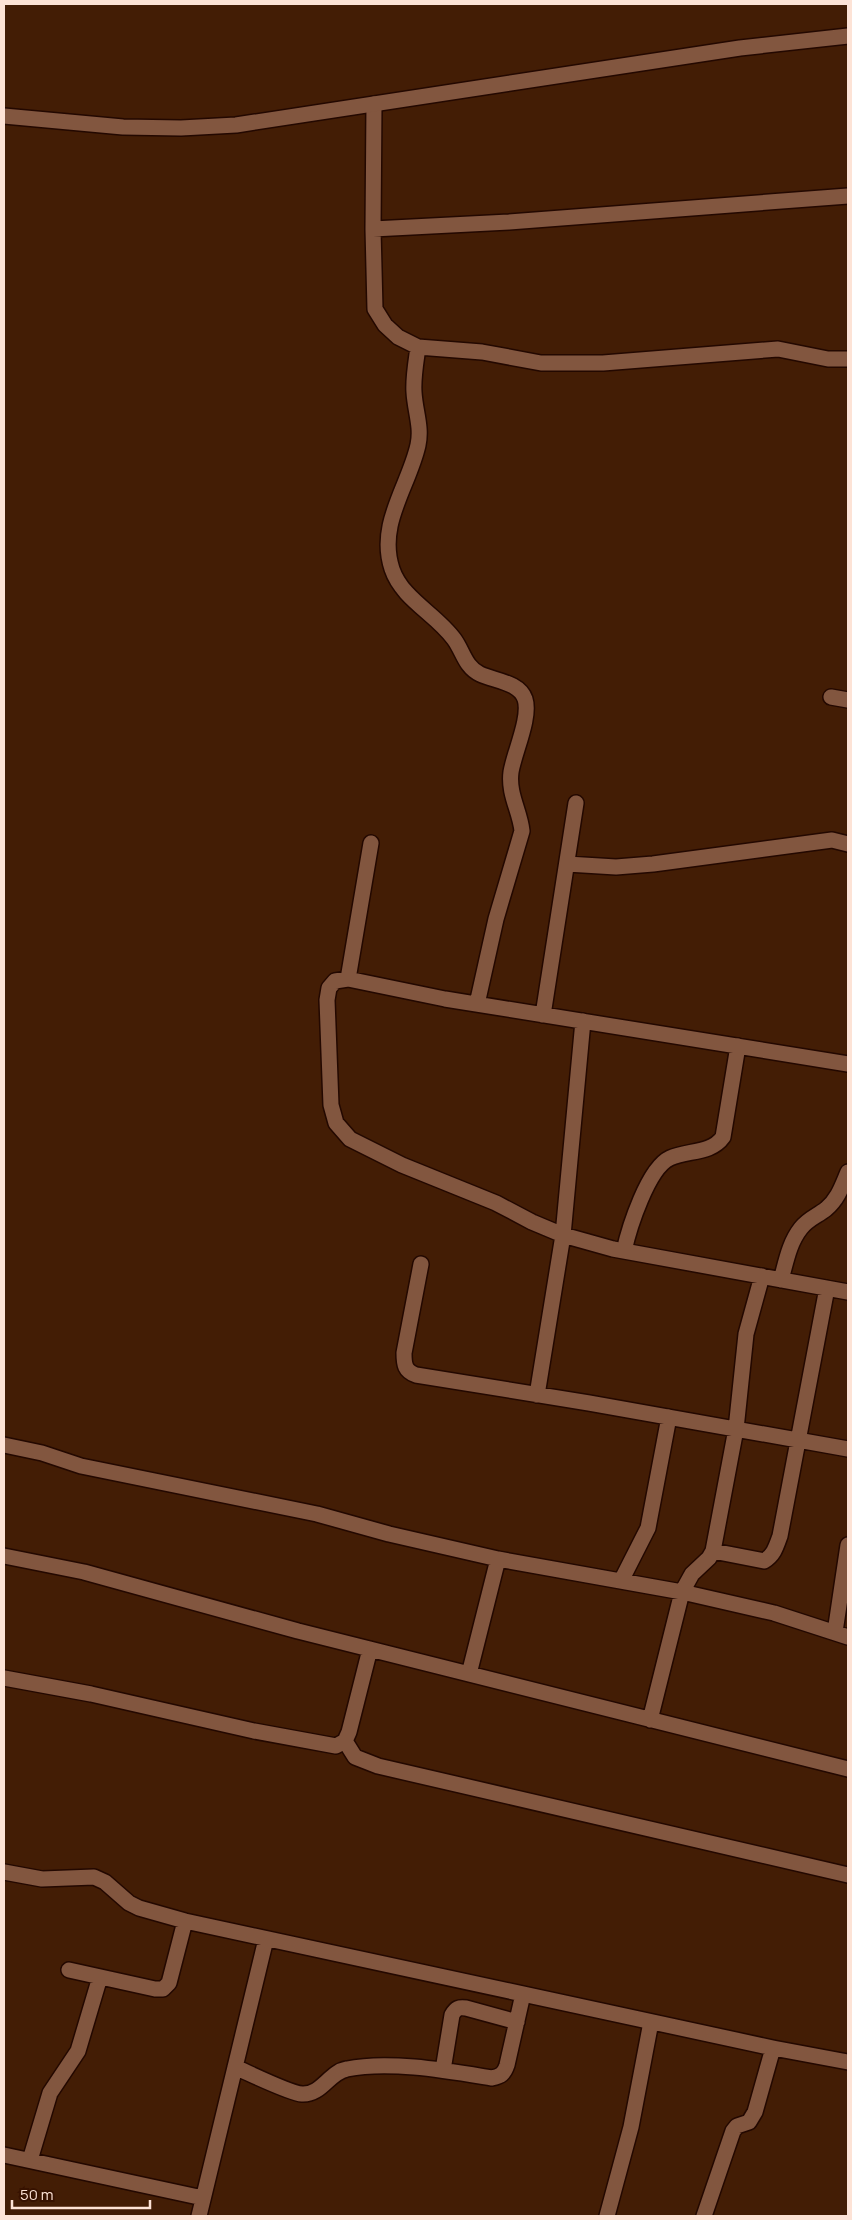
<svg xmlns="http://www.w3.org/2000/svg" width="852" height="2220" font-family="Manrope,sans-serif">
	<rect width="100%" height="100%" fill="#431d05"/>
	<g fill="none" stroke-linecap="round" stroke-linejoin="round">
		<defs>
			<path id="street" d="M374,104L373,229L375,309L385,325L398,337L418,347L482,352L541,363H603L778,349L828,359H848
				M373,229L509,222L848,196
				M418,347C416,362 413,378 414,392C415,411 422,427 418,445C409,486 377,524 392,569C402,599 436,614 454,639C463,651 465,667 480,674C495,681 519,682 525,699C531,717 514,753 511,772C508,794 520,811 522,831L496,919L477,1004
				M831,697L848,700
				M567,864L616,867L653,864L832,840L848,844
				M348,979L371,843
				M543,1015L576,803
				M848,1064L445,999L348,979L335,981L329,988L327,1000L331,1105L336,1123L350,1139L402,1165L496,1203L532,1222L563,1235L613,1249L848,1292
				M624,1251C629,1228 648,1168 670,1158C688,1150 711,1154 723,1137L738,1046
				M421,1264L404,1353C404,1365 405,1371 416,1375L589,1403L848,1449
				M781,1280C786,1262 789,1243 801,1228C808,1219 817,1216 826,1209C838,1199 842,1186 848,1172
				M537,1395L563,1235L583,1021
				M4,1445L42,1453L81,1466L317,1514L389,1534L498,1559L682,1592L774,1613L848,1637
				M713,1551L764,1561C774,1555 776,1547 780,1536L827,1288
				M4,1556L84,1572L298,1631L848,1769
				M621,1581L648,1528L669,1417
				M835,1632L848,1545
				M469,1674L498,1559
				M4,1678L91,1694L254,1731L336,1746L345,1741L349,1732L370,1649
				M650,1720L682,1592L692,1574L709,1558L713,1551L736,1429L746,1334L762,1276
				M345,1741L355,1757L378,1766L848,1875
				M4,1872L42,1879L94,1877L105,1882L129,1903L139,1908L185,1921L773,2048L848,2062
				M69,1970L155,1989H163L169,1983L185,1921
				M235,2067C249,2073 289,2093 302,2094C322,2095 329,2072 347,2069C389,2060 449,2071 492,2078C501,2076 504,2074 507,2065L523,1994
				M443,2070L452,2015C456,2008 459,2007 466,2008L517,2022
				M4,2155L203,2198
				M30,2160L50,2093L78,2051L100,1977
				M199,2216L266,1939
				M607,2216L631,2127L651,2022
				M704,2216L733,2131L737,2126L749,2122L755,2112L773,2048"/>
			<path id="secondary" d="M4,116L123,127L181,128L236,125L740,48L848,36"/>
		</defs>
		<use href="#street" stroke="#230800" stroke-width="18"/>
		<use href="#secondary" stroke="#230800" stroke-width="18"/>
		<use href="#street" stroke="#82563f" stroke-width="15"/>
		<use href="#secondary" stroke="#82563f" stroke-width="15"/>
	</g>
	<rect width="852" height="2220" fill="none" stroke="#fde3d6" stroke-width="10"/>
	<path d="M12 2200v8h138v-8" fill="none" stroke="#fde3d6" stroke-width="2.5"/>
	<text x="20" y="2200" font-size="15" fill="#fde3d6" stroke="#371200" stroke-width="4" paint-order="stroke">50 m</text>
</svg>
